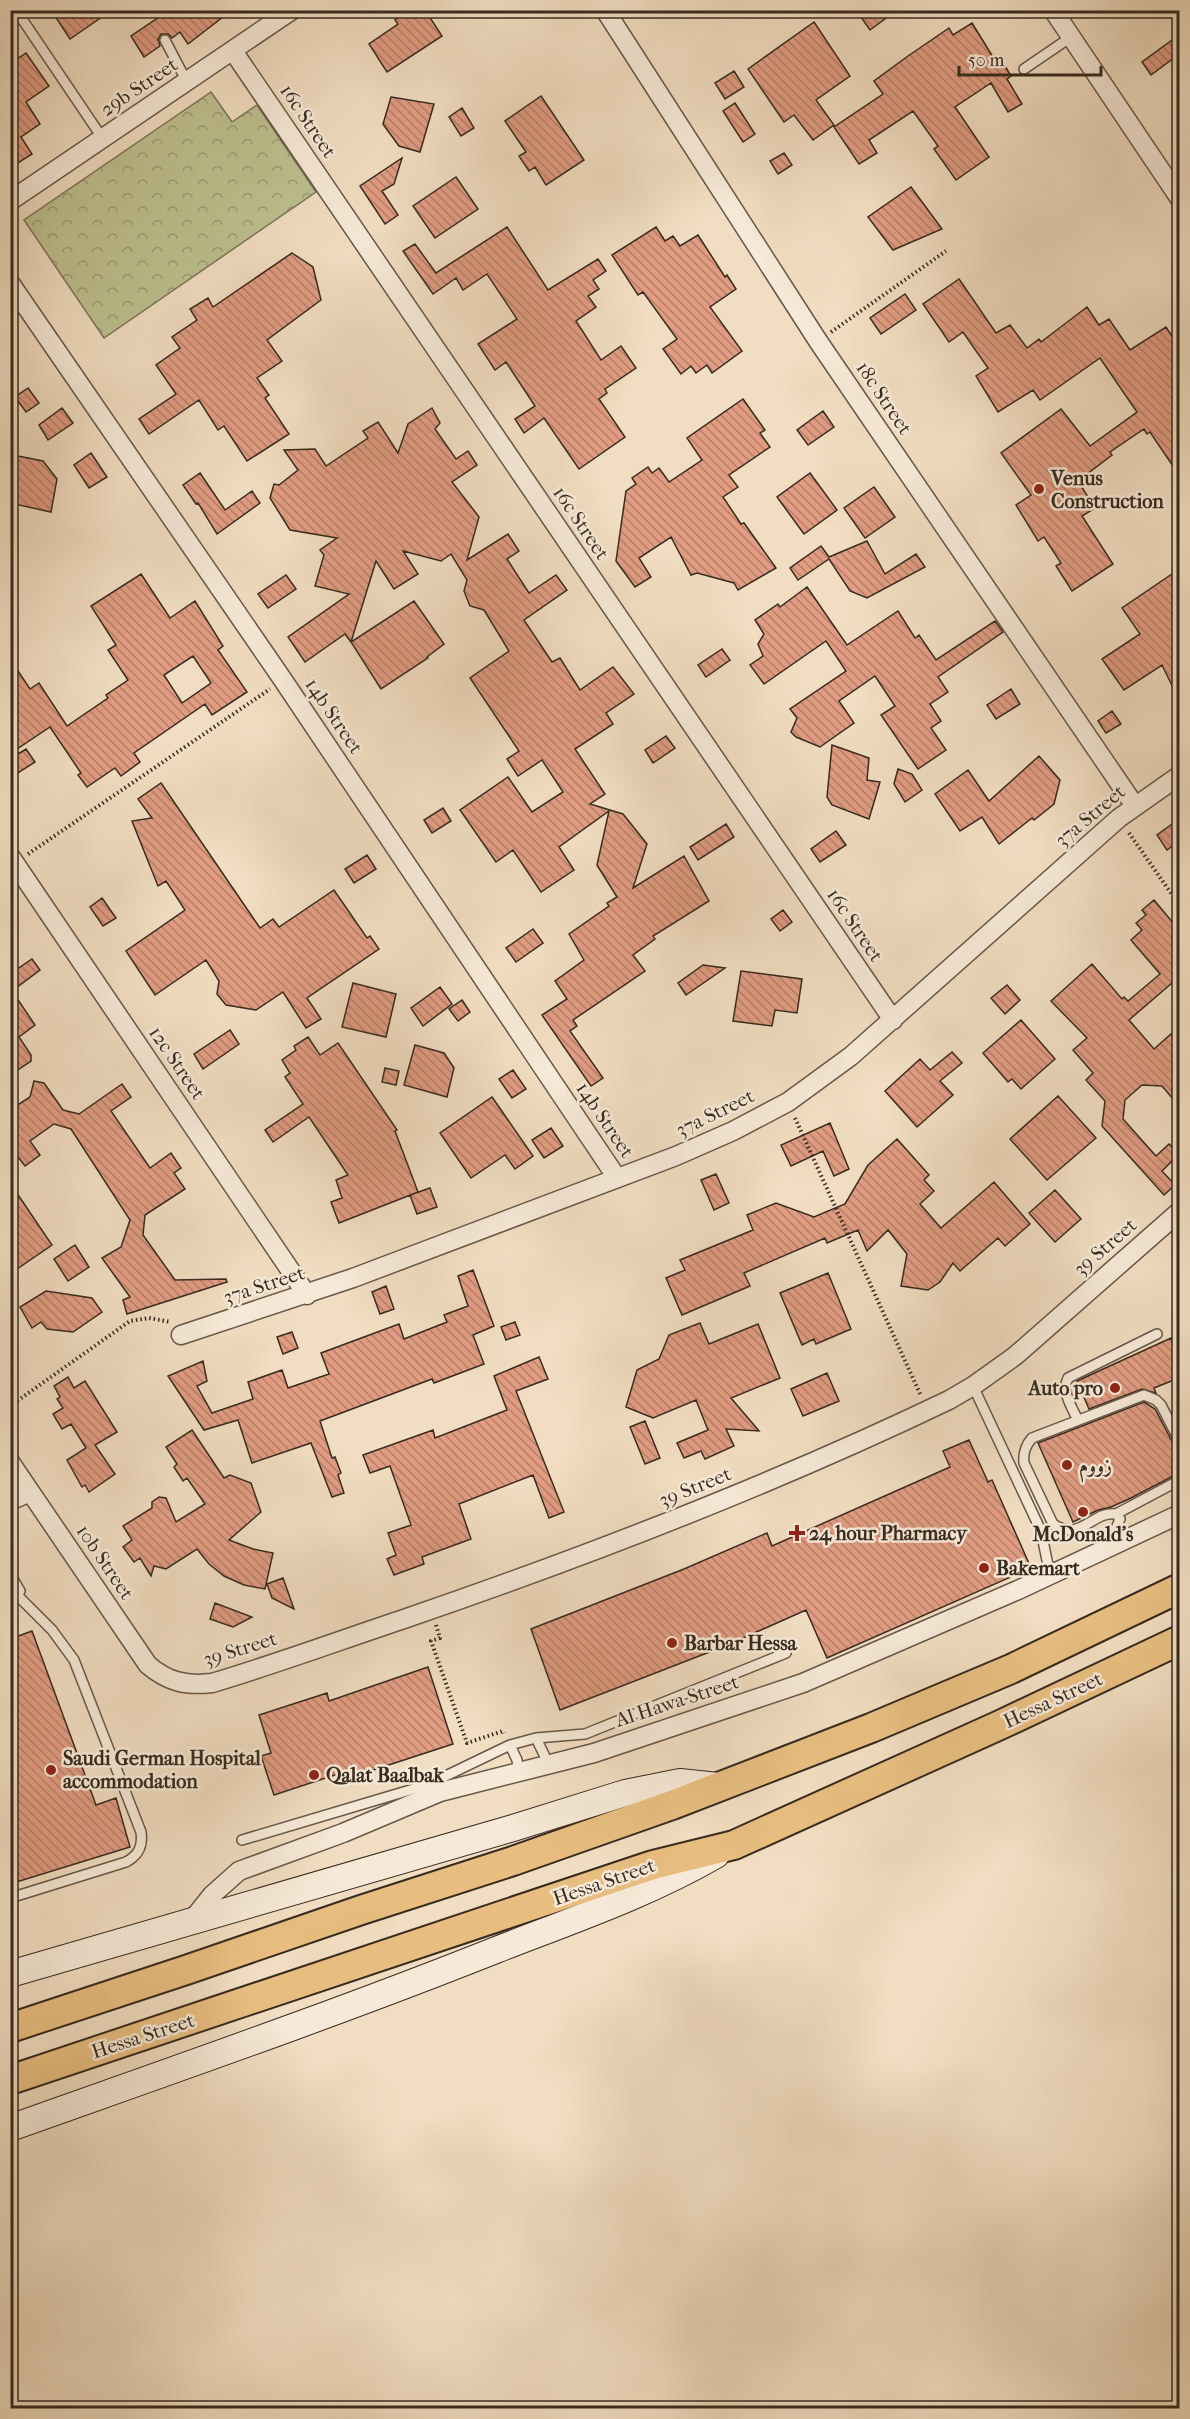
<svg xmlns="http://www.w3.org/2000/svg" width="1190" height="2419" font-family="'IM FELL French Canon',Amiri,serif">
	<defs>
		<pattern id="forest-crowns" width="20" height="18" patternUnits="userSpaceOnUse" patternTransform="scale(1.5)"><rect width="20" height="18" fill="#bec090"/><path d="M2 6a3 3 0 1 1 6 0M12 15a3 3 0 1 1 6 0" fill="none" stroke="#9b9c75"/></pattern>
		<pattern id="building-back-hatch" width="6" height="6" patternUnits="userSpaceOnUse" patternTransform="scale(1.5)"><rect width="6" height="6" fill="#e19c82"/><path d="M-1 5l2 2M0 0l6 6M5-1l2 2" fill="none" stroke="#b77f6a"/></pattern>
	</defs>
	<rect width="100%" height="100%" fill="#f1ddc1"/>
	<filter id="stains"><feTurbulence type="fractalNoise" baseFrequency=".00333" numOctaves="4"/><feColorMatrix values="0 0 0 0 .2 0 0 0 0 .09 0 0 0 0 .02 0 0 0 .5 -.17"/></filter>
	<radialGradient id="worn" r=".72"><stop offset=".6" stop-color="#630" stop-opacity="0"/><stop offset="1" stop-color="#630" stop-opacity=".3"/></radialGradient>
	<path fill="url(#forest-crowns)" stroke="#7a7558" stroke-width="1.5" d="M211,92L232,122L257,105L316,192L104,338L24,220Z"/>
	<path fill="url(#building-back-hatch)" stroke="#372a1f" stroke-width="1.5" fill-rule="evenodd" d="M51,10H112L70,39Z
		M155,10H232L188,44L180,32L172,38L168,34H161L158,39L160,46L144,57L131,36L159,17Z
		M409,10H425L442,36L387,72L369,44L398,24L395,20Z
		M856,10H897L870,30Z
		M814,22L850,76L816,100L834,125L813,140L794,115L784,122L748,69Z
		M972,23L996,62L1001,59L1011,76L1007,79L1022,104L1008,112L991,83L955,107L989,157L956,180L934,149L938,146L913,111L869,140L877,153L859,164L834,127L883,94L874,81L908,56L949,28L953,35Z
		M1179,35V54L1151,75L1142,62Z
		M26,53L49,86L26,102L40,124L21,137L32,154L10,168V64Z
		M734,71L744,87L725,99L715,83Z
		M541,96L584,160L546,185L535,167L529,171L519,156L526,152L505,121Z
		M391,97L434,104L420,152L399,146L383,124Z
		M735,103L755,134L743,142L723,111Z
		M462,108L474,128L461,136L449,117Z
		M784,153L792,165L778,174L770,161Z
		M402,158L394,184L382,191L398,215L385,224L360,186Z
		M456,177L478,209L435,238L413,206Z
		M911,187L942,229L893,250L868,217Z
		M507,227L548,290L598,259L606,271L593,280L599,289L588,296L596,307L576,321L601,360L621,346L636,368L605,389L607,393L599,399L625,437L579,469L544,418L524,433L515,419L535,406L506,362L495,370L478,344L517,319L487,274L463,290L456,278L433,294L403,251L415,244L436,273Z
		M656,227L665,241L673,236L680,246L698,235L725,277L727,275L736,289L710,307L742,351L712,373L707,365L696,373L691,366L681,374L663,349L677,339L643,292L638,295L612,255Z
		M292,253L313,267L321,300L267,340L282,361L257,378L269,395L265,398L289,434L247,461L224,426L218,430L199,400L149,434L139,419L176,394L156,365L180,348L172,337L197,320L190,309L208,298L213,307Z
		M959,279L996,333L1010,325L1027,348L1039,339L1041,342L1087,307L1099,325L1109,319L1130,350L1166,327L1179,347V475L1150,432L1147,434L1144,429L1110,452L1112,455L1078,481L1095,508L1082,516L1113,564L1072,591L1056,566L1061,563L1044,537L1038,541L1016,505L1031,495L1001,453L1061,409L1090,446L1137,412L1100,358L1040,400L1033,390L998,412L976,376L988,368L963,332L949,342L923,304Z
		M905,294L916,310L881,334L870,318Z
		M28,388L39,403L26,412L15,397Z
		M743,399L765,430L760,433L770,447L729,475L738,487L723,497L741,524L744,523L776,568L738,590L734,583L697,573L691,575L671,537L639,558L651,577L635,587L616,561L626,491L636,484L632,478L648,467L652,473L659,468L669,482L702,460L687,438Z
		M62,408L73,423L48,440L39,425Z
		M432,408L440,423L435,429L456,459L468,451L477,465L452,482L479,517L467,560L508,534L519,551L507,559L529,593L556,575L567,590L524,620L552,662L560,658L580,690L613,667L634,694L606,713L613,724L575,749L605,794L590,804L623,814L647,844L633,888L684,856L709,901L653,936L655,939L633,955L645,971L573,1020L577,1026L570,1031L603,1078L591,1086L542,1015L567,999L555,981L584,960L569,934L609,906L607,903L617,897L597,865L609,811L559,847L574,870L541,892L513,850L496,862L460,810L508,777L532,812L563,792L542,760L518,776L507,759L519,751L470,678L509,651L484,610L470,606L464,591L467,580L451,554L441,561L403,551L418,574L394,589L376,561L351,642L345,634L305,662L288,637L349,594L315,586L324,555L320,550L337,538L290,530L270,498L274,484L279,485L298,470L284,450L315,449L326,466L368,438L363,431L378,422L398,453L408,424Z
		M823,411L834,427L808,445L797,430Z
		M91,453L107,477L89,488L74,465Z
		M13,455L43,461L57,479L51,512L10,503Z
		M200,473L225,510L252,491L260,503L217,534L198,503L196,504L183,485Z
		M810,473L837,510L804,534L777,497Z
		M874,487L895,517L865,538L844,508Z
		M867,541L885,574L916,554L925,567L867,598L850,591L829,559L798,580L790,568L821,546L829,557Z
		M141,574L170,618L195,601L223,646L218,650L247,692L212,715L205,704L134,753L140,762L121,776L115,768L87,787L78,775L81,773L50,727L17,749L10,740V659L30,689L39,683L67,726L108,698L106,695L128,680L108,650L116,645L91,606ZM193,656L211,683L182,703L164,675Z
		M1172,574L1179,585V700L1162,665L1124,690L1102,659L1140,634L1122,608Z
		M286,575L296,589L268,608L258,594Z
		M807,587L847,645L898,611L915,638L919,635L936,660L995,621L1003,632L938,677L948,692L930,704L941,721L931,728L946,750L918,769L881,715L895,706L875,676L839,701L854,723L820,747L796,737L791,732L797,718L790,709L846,671L826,641L764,684L750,665L763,656L758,644L764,634L755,620L778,604L780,607Z
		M414,601L444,644L427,657L428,658L381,689L351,642Z
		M722,649L730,660L706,677L698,665Z
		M1011,689L1020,704L996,719L987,705Z
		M1112,711L1121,724L1106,733L1098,721Z
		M666,736L675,748L653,763L645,750Z
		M832,745L869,758L867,780L880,782L869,819L832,805L827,797Z
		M26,749L35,762L10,778V759Z
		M1039,756L1060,780L1054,804L1034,820L1032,818L999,844L982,817L960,831L935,794L968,770L989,801Z
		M898,769L912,774L922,790L905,802L894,784Z
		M161,783L260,928L273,919L279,927L334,890L367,938L370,936L379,949L307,998L321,1019L306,1028L283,992L256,1010L226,1005L217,994L219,981L206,960L155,995L126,951L185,910L166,881L158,886L132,821L152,818L138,799Z
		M443,808L451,821L432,833L424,820Z
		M1179,819V841L1167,850L1157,835Z
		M726,824L734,837L698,860L690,847Z
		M836,831L846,845L820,862L811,849Z
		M367,855L376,869L354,883L345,869Z
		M102,898L116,918L103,926L90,907Z
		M1154,900L1179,930V977L1129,1020L1154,1049L1179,1027V1106L1162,1086L1142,1085L1125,1100L1123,1119L1156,1156L1169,1144L1179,1154L1162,1171L1175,1185L1164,1195L1102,1126L1105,1101L1086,1080L1093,1073L1073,1050L1087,1038L1051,1001L1092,964L1122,999L1124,997L1128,1001L1160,974L1131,940L1142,930L1136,923L1146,915L1142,910Z
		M783,910L792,922L780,931L771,919Z
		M533,929L543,943L516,962L506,948Z
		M32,959L40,970L12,991L35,1025L19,1037L31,1055V1061L10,1075V974Z
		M703,965L725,968L686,995L678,983Z
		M741,971L802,979L797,1013L775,1010L772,1026L733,1021Z
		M353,983L396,994L386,1037L342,1027Z
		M1007,985L1020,1000L1005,1014L991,998Z
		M440,987L452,1004L423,1026L411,1008Z
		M462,1000L470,1012L458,1021L449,1009Z
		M1021,1020L1055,1059L1021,1089L1012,1079L1008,1082L983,1053Z
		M230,1030L239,1044L203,1069L194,1054Z
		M308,1037L320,1055L338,1043L397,1130L395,1131L418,1192L339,1223L331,1202L342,1198L336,1180L348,1175L309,1117L273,1142L265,1130L303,1104L285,1077L290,1073L282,1060L296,1050L294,1046Z
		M415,1045L444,1053L454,1068L447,1097L404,1085Z
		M952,1052L962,1063L940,1081L953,1095L917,1127L885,1091L920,1059L930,1070Z
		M385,1068L399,1071L396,1085L382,1082Z
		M513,1070L526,1089L512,1098L499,1079Z
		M34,1081L44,1083L63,1110L79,1114L122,1084L131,1097L111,1111L150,1168L171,1153L181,1168L174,1173L185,1189L145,1215L143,1235L175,1280L226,1279L227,1282L127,1314L123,1300L130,1297L102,1258L121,1247L130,1220L71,1129L54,1124L30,1141L40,1155L25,1166L10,1146V1110L30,1097Z
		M1058,1096L1096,1138L1047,1180L1010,1139Z
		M492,1097L533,1156L515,1169L505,1155L471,1178L440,1133Z
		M830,1123L849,1169L834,1176L823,1151L791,1166L781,1145Z
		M551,1128L563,1146L544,1158L532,1140Z
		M897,1139L929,1175L924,1180L934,1191L920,1204L941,1228L994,1182L1030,1224L1005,1246L998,1238L960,1271L953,1263L940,1282L928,1290L901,1286L907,1254L888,1230L867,1251L858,1230L827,1243L825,1238L744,1273L750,1286L682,1315L666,1278L685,1270L680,1260L753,1230L747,1215L776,1203L814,1217L845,1204L868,1165Z
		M716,1174L729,1203L714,1210L701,1180Z
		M10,1183L52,1245L17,1269L10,1259Z
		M430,1188L437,1207L417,1214L410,1195Z
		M1055,1190L1081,1219L1055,1242L1029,1213Z
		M75,1245L89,1267L68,1281L54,1259Z
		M473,1270L494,1326L473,1335L484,1364L434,1383L432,1379L320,1421L332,1458L335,1457L341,1473L338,1475L344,1493L332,1497L311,1443L252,1463L238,1420L204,1430L168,1376L203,1361L207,1381L197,1386L212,1413L253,1399L248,1382L282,1370L288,1388L329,1374L321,1353L399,1324L404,1339L447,1322L444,1315L468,1306L458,1276Z
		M828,1273L851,1329L816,1344L814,1339L802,1345L780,1293Z
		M386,1286L394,1309L380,1314L372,1292Z
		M46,1291L92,1298L102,1312L73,1332L47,1329L41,1322L32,1328L20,1307Z
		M515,1322L520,1335L506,1340L501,1327Z
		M700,1323L709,1344L758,1324L780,1378L731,1398L759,1431L726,1429L734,1446L705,1459L701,1451L684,1458L677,1443L708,1430L696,1400L653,1418L626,1407L637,1370L659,1359L669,1335Z
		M292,1332L298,1348L283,1354L277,1337Z
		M1171,1338L1179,1356V1378L1154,1388L1156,1393L1142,1389L1089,1409L1077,1381Z
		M539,1357L548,1379L516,1391L564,1512L549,1518L533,1475L459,1504L471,1539L422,1557L424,1564L394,1575L387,1559L396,1555L388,1533L411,1525L390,1466L370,1473L363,1455L433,1430L435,1438L507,1410L494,1376Z
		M827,1373L839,1401L803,1416L791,1389Z
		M68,1377L74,1388L85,1381L117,1432L95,1445L115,1474L89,1492L85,1485L82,1487L67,1460L86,1448L71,1424L62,1429L53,1414L63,1408L57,1399L60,1397L54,1386Z
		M1144,1402L1155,1409L1174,1445L1179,1449V1473L1131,1498L1111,1507L1098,1510L1073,1522L1038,1443Z
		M645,1421L660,1458L645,1464L630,1427Z
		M192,1430L224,1478L230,1475L251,1483L261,1512L229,1540L253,1549L273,1553L265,1589L244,1585L224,1576L209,1564L197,1549L166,1569L154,1566L151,1576L140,1558L134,1562L123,1547L132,1540L123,1526L152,1508V1502L159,1497L166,1498L176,1522L205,1504L187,1478L183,1481L174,1467L177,1464L166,1447Z
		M969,1440L988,1482L992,1480L1031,1568L827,1658L806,1610L725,1646L560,1710L531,1629L684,1569L767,1533L772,1546L950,1467L943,1451Z
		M283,1578L294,1609L272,1598L267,1584Z
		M215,1603L252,1617L233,1627L210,1619Z
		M32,1631L96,1805L116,1798L130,1847L10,1884V1639Z
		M428,1667L453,1744L358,1775L356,1768L274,1795L261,1756L271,1753L259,1715L327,1693L329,1701Z"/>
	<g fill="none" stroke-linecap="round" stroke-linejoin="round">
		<defs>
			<path id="lane" d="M16,10L103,139
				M165,40L187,82
				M1024,69L1071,37
				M973,1386L1041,1531L1050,1575
				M1078,1420C1072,1408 1061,1391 1068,1378L1157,1334
				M1116,1514L1180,1480
				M1109,1545L1120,1519L1116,1514C1093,1510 1080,1543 1053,1524L1024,1463C1023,1453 1025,1446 1032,1438L1144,1395L1156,1400L1161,1405L1180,1442
				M10,1574L20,1591L16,1599L10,1602
				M536,1738L549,1765
				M510,1745L517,1760L519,1772
				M242,1840L427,1785L510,1745L536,1738L585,1734L786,1653
				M10,1898L126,1862C139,1855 143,1846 141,1832L74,1660L52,1630L18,1596"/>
			<path id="street" d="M605,10L818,341L1135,806
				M1053,10L1180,199
				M233,51L893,1020
				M10,201L292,10
				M10,283L283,680L617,1178
				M10,856L307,1295
				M181,1335L353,1278L676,1156L733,1131L788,1102L851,1056L1119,818L1180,775
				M10,1462L148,1665C168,1682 186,1686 212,1683C276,1664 338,1641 401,1620C588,1556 772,1485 949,1400L973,1386L1015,1356L1180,1211
				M10,1501L30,1492
				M192,1920L212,1895L239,1871L343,1833L440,1792L594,1753L803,1683L1018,1590L1180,1514"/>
			<path id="secondary" d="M10,1974L513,1828L625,1793L680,1782L718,1786
				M10,2128C173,2070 335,2014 496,1950C570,1921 647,1895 716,1855"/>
			<path id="primary" d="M10,2028L186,1970L361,1910L513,1861L672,1805L871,1728L1011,1669L1180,1588
				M10,2080L653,1865L734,1845L1000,1725L1180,1640"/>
		</defs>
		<use href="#lane" stroke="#665748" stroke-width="12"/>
		<use href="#street" stroke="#665748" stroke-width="21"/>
		<use href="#secondary" stroke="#372a1f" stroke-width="28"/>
		<use href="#primary" stroke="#372a1f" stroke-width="32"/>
		<path stroke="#372a1f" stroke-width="4" stroke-dasharray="1.5 3" stroke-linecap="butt" d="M831,332L946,251
			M1129,833L1180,906
			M28,854L270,689
			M795,1118L921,1396
			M10,1406L130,1321L149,1318L171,1322
			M436,1625L440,1638L431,1641L467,1743L503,1731L504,1733"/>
		<use href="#lane" stroke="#f6e9d7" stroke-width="9"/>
		<use href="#street" stroke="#f6e9d7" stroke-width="18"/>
		<use href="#secondary" stroke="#f6e9d7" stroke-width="26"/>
		<use href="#primary" stroke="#e8be80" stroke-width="28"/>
	</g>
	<g fill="#8f2418" stroke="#f6e9d7" stroke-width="2">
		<circle cx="1039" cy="489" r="6"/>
		<circle cx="1115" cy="1388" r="6"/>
		<circle cx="1067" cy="1465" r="6"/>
		<circle cx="1083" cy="1512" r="6"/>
		<path d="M794 1524h6v6h6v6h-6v6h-6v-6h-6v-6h6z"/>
		<circle cx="984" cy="1568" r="6"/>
		<circle cx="672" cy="1643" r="6"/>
		<circle cx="51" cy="1770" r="6"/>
		<circle cx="314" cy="1775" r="6"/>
	</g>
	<g text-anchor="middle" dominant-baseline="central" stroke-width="5" stroke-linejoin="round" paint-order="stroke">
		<g font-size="20" fill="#372a1f" stroke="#f6e9d7">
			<text transform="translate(139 87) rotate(-34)">29b Street</text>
			<text transform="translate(308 121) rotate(56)">16c Street</text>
			<text transform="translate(884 398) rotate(56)">18c Street</text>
			<text transform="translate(581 523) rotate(56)">16c Street</text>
			<text transform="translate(334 716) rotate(56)">14b Street</text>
			<text transform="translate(1090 816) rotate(-40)">37a Street</text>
			<text transform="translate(855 925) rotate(56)">16c Street</text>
			<text transform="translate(177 1063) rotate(56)">12c Street</text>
			<text transform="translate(715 1113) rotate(-26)">37a Street</text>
			<text transform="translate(605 1120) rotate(56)">14b Street</text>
			<text transform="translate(1105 1247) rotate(-41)">39 Street</text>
			<text transform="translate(264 1285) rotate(-18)">37a Street</text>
			<text transform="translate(695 1487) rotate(-22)">39 Street</text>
			<text transform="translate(105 1562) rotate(56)">10b Street</text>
			<text transform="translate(240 1649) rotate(-17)">39 Street</text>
			<text transform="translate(1053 1700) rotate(-25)">Hessa Street</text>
			<text transform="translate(677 1701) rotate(-18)">Al Hawa Street</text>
			<text transform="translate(604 1882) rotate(-19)">Hessa Street</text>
			<text transform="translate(143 2036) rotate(-18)">Hessa Street</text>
		</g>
		<g font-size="20" font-weight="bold" fill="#372a1f" stroke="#f6e9d7" text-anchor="start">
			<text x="1051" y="478">Venus<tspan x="1051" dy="23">Construction</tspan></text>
			<text x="1103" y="1388" text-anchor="end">Auto pro</text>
			<text x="1079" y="1465">زووم</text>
			<text x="809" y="1533">24 hour Pharmacy</text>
			<text x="1083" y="1534" text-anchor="middle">McDonald's</text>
			<text x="996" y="1568">Bakemart</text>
			<text x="684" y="1643">Barbar Hessa</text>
			<text x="63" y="1758">Saudi German Hospital<tspan x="63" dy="23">accommodation</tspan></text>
			<text x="326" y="1775">Qalat Baalbak</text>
		</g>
	</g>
	<rect width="1190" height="2419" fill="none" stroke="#f1ddc1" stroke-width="36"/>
	<rect x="12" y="12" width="1166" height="2395" fill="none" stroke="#372a1f" stroke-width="3"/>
	<rect x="18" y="18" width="1154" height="2383" fill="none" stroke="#372a1f" stroke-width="1.5"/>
	<path d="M959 66v9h142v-9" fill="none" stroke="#372a1f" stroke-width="3"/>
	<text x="968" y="66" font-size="18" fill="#372a1f" stroke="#f6e9d7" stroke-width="4.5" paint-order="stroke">50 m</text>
	<rect width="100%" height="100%" filter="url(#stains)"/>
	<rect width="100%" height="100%" fill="url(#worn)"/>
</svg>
